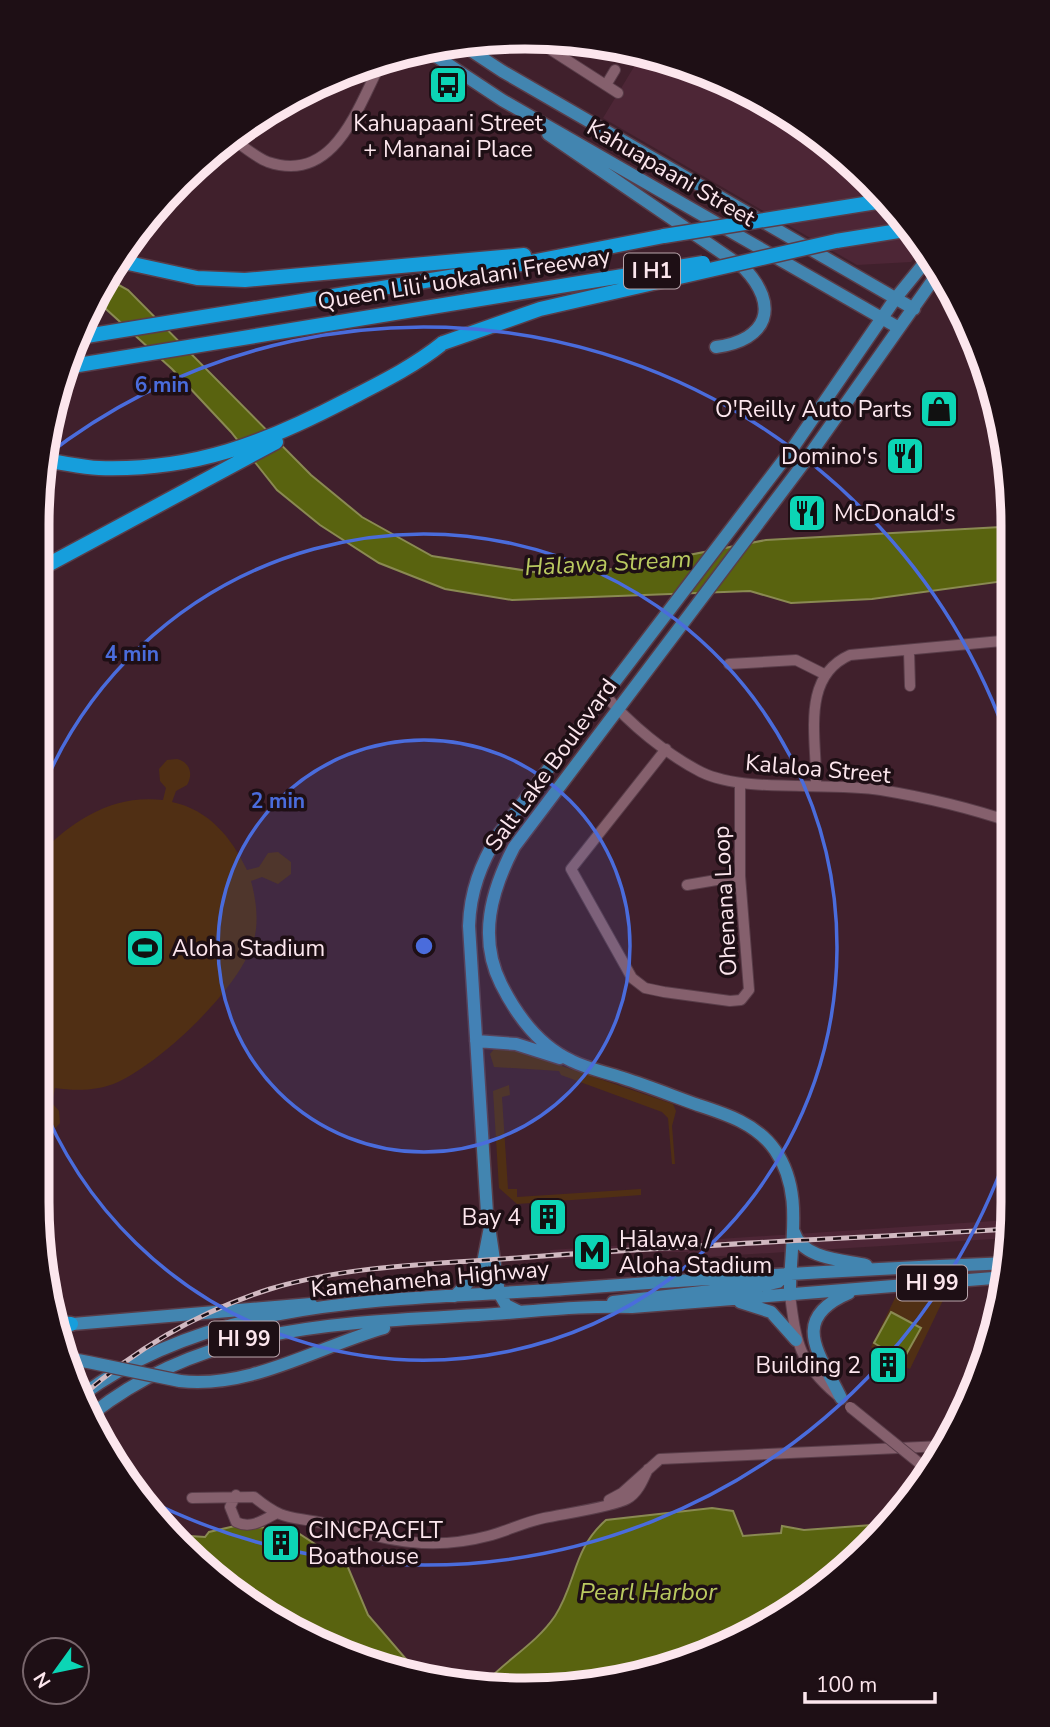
<svg xmlns="http://www.w3.org/2000/svg" width="1050" height="1727" font-family="'Nunito Sans',sans-serif">
	<rect width="100%" height="100%" fill="#40202c"/>
	<path fill="#4d2636" d="M643,52L741,87L822,137L892,203L922,246L911,262L857,265L603,118Z
		M1009,1220V1238L689,1258L688,1252H646L551,1260L550,1250Z"/>
	<path fill="#502f14" d="M177,759C189,762 194,773 187,785L176,791L172,802C209,810 231,837 247,870L259,867L268,853L278,852L291,862V874L278,884L262,877L251,881C256,899 259,921 254,940C241,987 163,1061 118,1082C99,1091 75,1091 55,1088L52,1103L59,1111L60,1123L52,1132H37V1103L43,1101L46,1086L37,1083L39,854C74,820 112,794 163,800L166,788L160,781L159,769L167,760Z
		M498,1044L673,1104L676,1111L672,1126L675,1164H672L668,1118L662,1112L561,1075L559,1071L494,1067L490,1054Z
		M509,1085L510,1095L502,1097L508,1189H517V1197L641,1189V1195L517,1204L499,1188L493,1091Z
		M947,1292L910,1369L905,1367L897,1380L871,1364L878,1351L871,1347L896,1296Z"/>
	<path fill="#59630f" stroke="#8a8a52" stroke-width="2" d="M108,279L128,290L311,475L362,517L432,556L560,576L627,567L766,540L1001,527L1012,529V580L872,599L791,603L750,591L512,600L445,589L379,563L320,525L277,490L231,432L172,369L96,300Z
		M891,1312L921,1328L903,1360L874,1343Z
		M712,1508L733,1511L743,1536L781,1533L782,1526L804,1530L886,1524L797,1608L682,1664L525,1690L484,1684C507,1659 536,1644 555,1616C577,1582 572,1550 606,1520Z
		M235,1526L292,1529L347,1565L368,1615L418,1673L368,1664L228,1590L174,1535L205,1537L209,1532Z"/>
	<g fill="none" stroke-linecap="round" stroke-linejoin="round">
		<defs>
			<path id="minor" d="M534,39L618,93
				M606,85L615,70
				M231,138C242,145 255,157 268,162C336,185 358,105 383,59
				M909,651L910,686
				M729,664L796,660L824,674
				M605,695C630,724 666,754 701,772C746,794 828,781 881,790C923,797 970,808 1011,822
				M666,749L571,869L632,978L645,988L664,992L730,1001L741,1000L749,990L740,876V783
				M816,784C817,739 800,677 850,655L1012,640
				M1003,819L1011,793
				M687,885L740,876
				M790,1295C796,1342 799,1363 837,1395
				M128,1481L138,1487
				M236,1495L230,1507L236,1522C250,1529 262,1521 275,1514
				M192,1498L254,1497C286,1523 290,1515 327,1524C385,1539 428,1552 488,1536C507,1531 525,1522 544,1518C562,1514 613,1507 627,1499C638,1493 643,1480 648,1469
				M609,1500L622,1493L660,1459L943,1446"/>
			<path id="major" d="M458,42L502,71L914,309
				M425,49L502,100L899,328
				M548,134L744,268C780,306 768,340 716,347
				M476,1041L516,1044L560,1058
				M794,1232C802,1259 843,1260 866,1265
				M790,1295C789,1247 805,1193 775,1150C757,1124 726,1114 698,1105C673,1096 648,1086 623,1078C606,1072 588,1069 572,1061C539,1046 517,1016 501,984C478,938 491,891 514,847L806,460L940,270
				M455,1296L482,1268L489,1232
				M613,1302L765,1285L778,1282L789,1272
				M740,1302L771,1312L796,1340
				M520,1312L506,1305L499,1293L487,1213L469,926C470,891 481,864 498,835L792,449L895,299L930,256
				M61,1325L311,1304
				M62,1357L88,1362
				M180,1381C251,1389 317,1347 384,1328
				M82,1395C220,1293 402,1301 565,1289C713,1278 861,1269 1009,1263
				M841,1398C820,1354 788,1319 849,1293
				M92,1414C204,1325 341,1323 478,1315C529,1312 581,1305 632,1307L1006,1277"/>
			<path id="highway" d="M836,241L911,229
				M119,261L197,278L245,280L524,255
				M74,338L480,272L664,236
				M66,367L468,301
				M41,460C61,462 80,467 99,468C193,471 265,443 347,400C380,383 413,367 443,343
				M40,569L276,442
				M57,1323L71,1324"/>
		</defs>
		<use href="#minor" stroke="#593d49" stroke-width="12"/>
		<use href="#major" stroke="#593d49" stroke-width="15"/>
		<use href="#highway" stroke="#593d49" stroke-width="17"/>
		<use href="#minor" stroke="#85606d" stroke-width="10"/>
		<use href="#major" stroke="#4285b0" stroke-width="12"/>
		<use href="#highway" stroke="#169edc" stroke-width="14"/>
		<defs>
			<path id="rail" d="M82,1396C137,1348 201,1311 270,1289C350,1265 434,1264 517,1258C681,1245 845,1239 1009,1229"/>
		</defs>
		<use href="#rail" stroke="#d1b9c1" stroke-width="5"/>
		<use href="#rail" stroke="#1e0f15" stroke-width="2.5" stroke-dasharray="8" stroke-linecap="butt"/>
		<defs>
			<path id="minor-bridge" d="M850,1407L929,1471"/>
			<path id="major-bridge" d="M88,1362L180,1381"/>
			<path id="highway-bridge" d="M664,236L889,200
				M468,301L703,263
				M443,343L540,309L836,241"/>
		</defs>
		<use href="#minor-bridge" stroke="#593d49" stroke-width="12" stroke-linecap="butt"/>
		<use href="#major-bridge" stroke="#593d49" stroke-width="15" stroke-linecap="butt"/>
		<use href="#highway-bridge" stroke="#593d49" stroke-width="17" stroke-linecap="butt"/>
		<use href="#minor-bridge" stroke="#85606d" stroke-width="10"/>
		<use href="#major-bridge" stroke="#4285b0" stroke-width="12"/>
		<use href="#highway-bridge" stroke="#169edc" stroke-width="14"/>
	</g>
	<circle cx="424" cy="946" r="206" fill="#4a6cdc" fill-opacity=".12"/>
	<g fill="none" stroke="#4a6cdc" stroke-width="3.5">
		<circle cx="424" cy="946" r="206"/>
		<path d="M40 795A413 413 0 1 1 38 1094"/>
		<path d="M1009 1148A619 619 0 0 1 138 1495M43 458A619 619 0 0 1 1011 750"/>
	</g>
	<defs>
		<symbol id="bus-square" viewBox="-11 -11 22 22"><rect x="-9" y="-9" width="18" height="18" rx="4" fill="#0cd5b5" stroke="#1e0f15"/><path d="M-5-6H5V4H4V6H2V4H-2V6H-4V4H-5ZM-3.5-4V0h7V-4ZM-3.5 1.2v1.5H-2V1.2ZM2 1.2v1.5H3.5V1.2Z" fill="#111"/></symbol>
		<symbol id="shop-square" viewBox="-11 -11 22 22"><rect x="-9" y="-9" width="18" height="18" rx="4" fill="#0cd5b5" stroke="#1e0f15"/><path d="M-5-2.5h2.3a2.7 3.5 0 0 1 5.4 0H5L5.5 6h-11ZM-1.5-2.5h3a1.5 2.3 0 0 0-3 0Z" fill="#111"/></symbol>
		<symbol id="restaurant-square" viewBox="-11 -11 22 22"><rect x="-9" y="-9" width="18" height="18" rx="4" fill="#0cd5b5" stroke="#1e0f15"/><path d="M-5-6h1v4h1v-4h1v4h1v-4h1v5L-1.5 .5V6h-2V.5L-5-1ZM5-6V6H3V1.5H1.5Q1.5-4 5-6Z" fill="#111"/></symbol>
		<symbol id="stadium-square" viewBox="-11 -11 22 22"><rect x="-9" y="-9" width="18" height="18" rx="4" fill="#0cd5b5" stroke="#1e0f15"/><path d="M0-5a6.5 5 0 1 0 0 10a6.5 5 0 1 0 0-10ZM-3.5-1.8h7v3.6h-7Z" fill="#111"/></symbol>
		<symbol id="building-square" viewBox="-11 -11 22 22"><rect x="-9" y="-9" width="18" height="18" rx="4" fill="#0cd5b5" stroke="#1e0f15"/><path d="M-4-6H4V6H1V3H-1V6H-4ZM-2.5-4.3h1.7v1.8h-1.7ZM.8-4.3h1.7v1.8H.8ZM-2.5-1h1.7V.8h-1.7ZM.8-1h1.7V.8H.8Z" fill="#111"/></symbol>
		<symbol id="metro-square" viewBox="-11 -11 22 22"><rect x="-9" y="-9" width="18" height="18" rx="4" fill="#0cd5b5" stroke="#1e0f15"/><path d="M-5.5 5V-5H-3L0 0L3-5H5.5V5H3V-.5L0 4L-3-.5V5Z" fill="#111"/></symbol>
	</defs>
	<g fill-rule="evenodd">
		<use href="#bus-square" x="426" y="63" width="44" height="44"/>
		<use href="#shop-square" x="917" y="387" width="44" height="44"/>
		<use href="#restaurant-square" x="883" y="434" width="44" height="44"/>
		<use href="#restaurant-square" x="785" y="491" width="44" height="44"/>
		<use href="#stadium-square" x="123" y="926" width="44" height="44"/>
		<use href="#building-square" x="526" y="1195" width="44" height="44"/>
		<use href="#metro-square" x="570" y="1230" width="44" height="44"/>
		<use href="#building-square" x="866" y="1343" width="44" height="44"/>
		<use href="#building-square" x="259" y="1521" width="44" height="44"/>
	</g>
	<g text-anchor="middle" dominant-baseline="central" stroke-width="7" stroke-linejoin="round" paint-order="stroke">
		<g fill="#1e0f15" stroke="#b9a6ac" stroke-width="2">
			<rect x="624" y="253.5" width="56" height="35" rx="5"/>
			<rect x="897" y="1265.5" width="70" height="35" rx="5"/>
			<rect x="209" y="1321.5" width="70" height="35" rx="5"/>
		</g>
		<g font-size="21" font-weight="bold" fill="#fce6ed">
			<text x="652" y="271">I H1</text>
			<text x="932" y="1283">HI 99</text>
			<text x="244" y="1339">HI 99</text>
		</g>
		<g font-size="23" fill="#fce6ed" stroke="#1e0f15" text-anchor="end">
			<text x="448" y="123" text-anchor="middle">Kahuapaani Street<tspan x="448" dy="26">+ Mananai Place</tspan></text>
			<text x="912" y="409">O'Reilly Auto Parts</text>
			<text x="878" y="456">Domino's</text>
			<text x="834" y="513" text-anchor="start">McDonald's</text>
			<text x="172" y="948" text-anchor="start">Aloha Stadium</text>
			<text x="521" y="1217">Bay 4</text>
			<text x="619" y="1239" text-anchor="start">Hālawa /<tspan x="619" dy="26">Aloha Stadium</tspan></text>
			<text x="861" y="1365">Building 2</text>
			<text x="308" y="1530" text-anchor="start">CINCPACFLT<tspan x="308" dy="26">Boathouse</tspan></text>
		</g>
		<g font-size="23" fill="#fce6ed" stroke="#1e0f15">
			<text transform="translate(671 173) rotate(30)">Kahuapaani Street</text>
			<text transform="translate(464 279) rotate(-9)">Queen Liliʻuokalani Freeway</text>
			<text transform="translate(551 765) rotate(-54)">Salt Lake Boulevard</text>
			<text transform="translate(818 769) rotate(5)">Kalaloa Street</text>
			<text transform="translate(725 901) rotate(-93)">Ohenana Loop</text>
			<text transform="translate(430 1279) rotate(-5)">Kamehameha Highway</text>
		</g>
		<g font-size="24" font-style="italic" fill="#baca60" stroke="#1e0f15">
			<text transform="translate(608 563) rotate(-3)">Hālawa Stream</text>
			<text x="648" y="1592">Pearl Harbor</text>
		</g>
	</g>
	<path d="M0 0H1050V1727H0ZM525 49H525A476 476 0 0 1 1001 525V1202A476 476 0 0 1 525 1678H525A476 476 0 0 1 49 1202V525A476 476 0 0 1 525 49Z" fill="#1e0f15" fill-rule="evenodd"/>
	<path fill="none" stroke="#fce6ed" stroke-width="9" d="M525 49H525A476 476 0 0 1 1001 525V1202A476 476 0 0 1 525 1678H525A476 476 0 0 1 49 1202V525A476 476 0 0 1 525 49Z"/>
	<circle cx="424" cy="946" r="10" fill="#4a6cdc" stroke="#1e0f15" stroke-width="3.5"/>
	<g font-size="21" text-anchor="middle" font-weight="bold" fill="#4a6cdc" stroke="#1e0f15" stroke-width="7" stroke-linejoin="round" paint-order="stroke">
		<text x="162" y="392">6 min</text>
		<text x="132" y="661">4 min</text>
		<text x="278" y="808">2 min</text>
	</g>
	<g transform="translate(56 1671) rotate(237)"><circle r="33" fill="#1e0f15" stroke="#77656b" stroke-width="2"/>
	<path d="M0-5L12 26L0 18L-12 26Z" fill="#0cd5b5"/>
	<text y="-10" font-size="19" font-weight="bold" text-anchor="middle" fill="#fce6ed">N</text>
	</g>
	<path d="M805 1692v10h130v-10" fill="none" stroke="#fce6ed" stroke-width="3.5"/>
	<text x="816" y="1692" font-size="21" fill="#fce6ed" stroke="#1e0f15" stroke-width="5" paint-order="stroke">100 m</text>
</svg>
